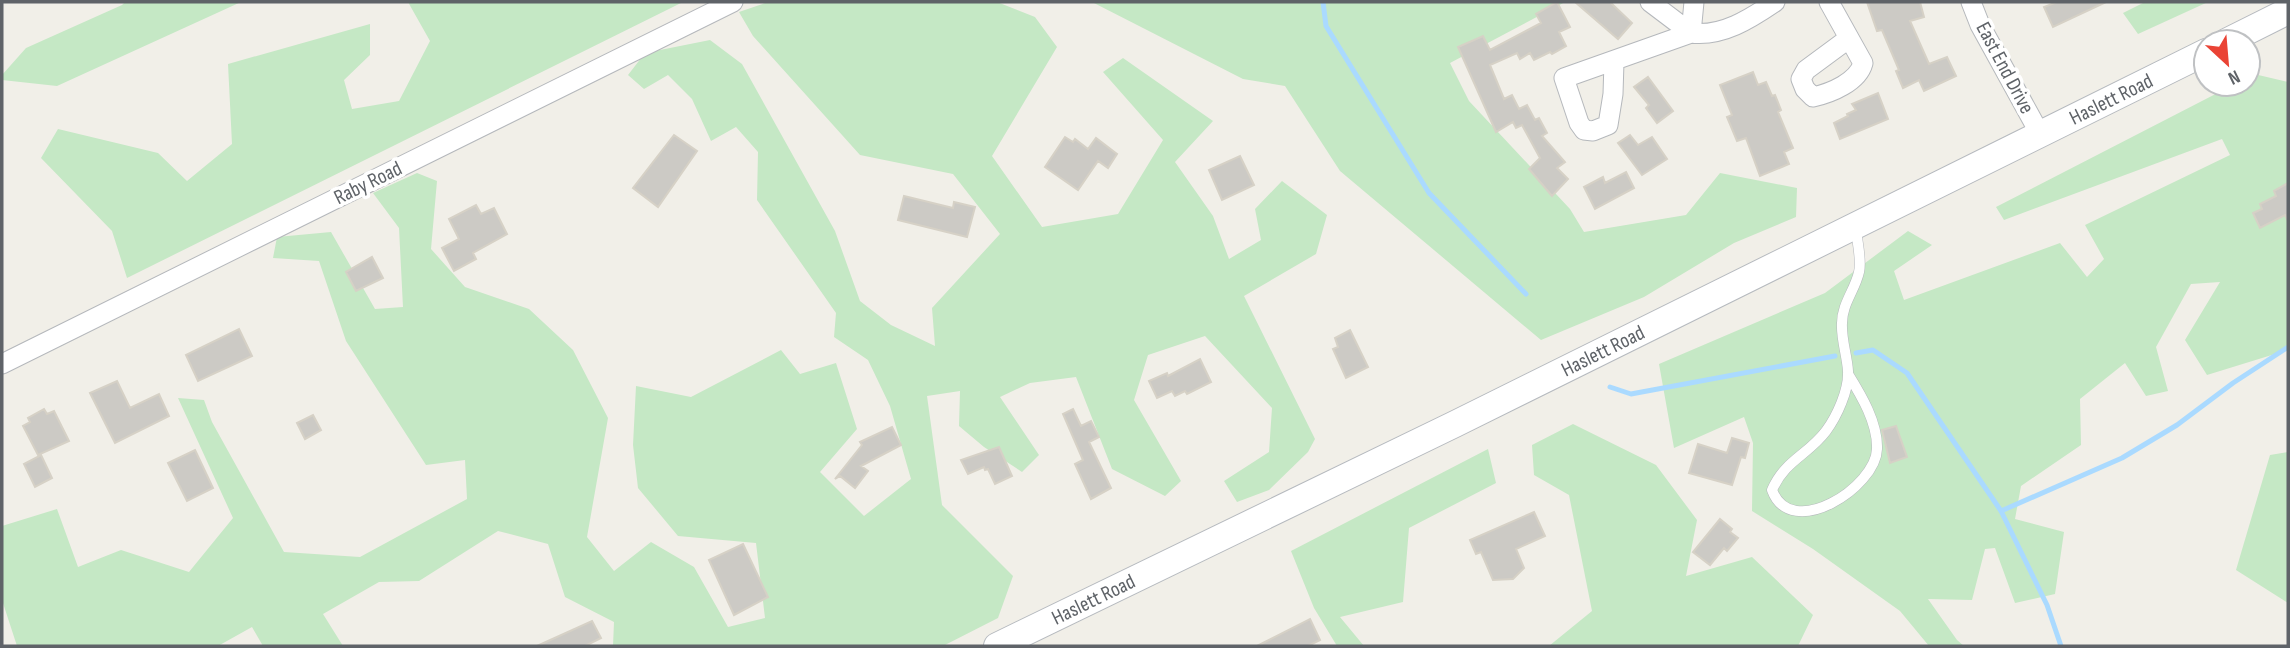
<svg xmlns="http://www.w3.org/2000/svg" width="2290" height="648" font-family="'Sofia Sans Condensed',sans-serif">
	<rect width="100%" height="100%" fill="#f1efe8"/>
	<path fill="#c5e8c5" d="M125,2H241L57,86L2,80V75L26,48L122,5Z
		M408,2H683L127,278L112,231L41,158L58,129L158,153L187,181L232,144L228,64L370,24V55L344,80L352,109L399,101L430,41Z
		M768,2H997L1035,17L1057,47L992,156L1042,227L1118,214L1163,140L1103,72L1123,58L1213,121L1175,162L1213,216L1229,259L1261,240L1255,209L1282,181L1327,215L1316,254L1244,296L1315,439L1308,452L1269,490L1237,502L1224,481L1269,452L1272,408L1205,336L1148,355L1134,400L1181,481L1165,496L1112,469L1076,377L1030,383L1000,397L1039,455L1022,472L984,447L959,426L960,391L927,396L942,505L1013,576L998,618L943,646H613L614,622L565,597L548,544L498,531L419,581L379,582L323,614L343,646H263L252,627L218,646H17L2,600V526L57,509L78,567L121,550L189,572L233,518L178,398L204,400L212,422L284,552L360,557L467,499L465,460L426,465L346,341L319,261L273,258L277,237L331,232L375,309L403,307L399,228L373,193L417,173L437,181L431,249L465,287L529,309L573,350L608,418L587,537L614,571L651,542L694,567L728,627L765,618L756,543L678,536L638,488L633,445L636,386L691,397L781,350L800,374L836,363L857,429L820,472L864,516L911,479L890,406L868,360L834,337L836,313L757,200L758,152L736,127L711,141L692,99L668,75L644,89L628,75L645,53L710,40L742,64L835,231L860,301L891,325L935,346L932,308L1000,234L953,174L860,155L753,36L739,12Z
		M1092,2H1565L1450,63L1469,101L1570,209L1584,232L1686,215L1720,173L1797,188L1796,217L1734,243L1644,297L1541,340L1340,171L1285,86L1243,79Z
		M2145,2H2208L2138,34L2123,13Z
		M2254,74L2288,82V350L2207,375L2185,340L2220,282L2191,284L2156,347L2168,391L2146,396L2125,363L2080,399L2081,445L2021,486L2015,519L2064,532L2055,594L2015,603L1995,548L1985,549L1972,600L1928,599L1957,640L1964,646H1929L1900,611L1813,549L1752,511L1753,443L1744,417L1674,448L1659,364L1825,293L1908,231L1932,245L1894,271L1904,300L2060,243L2087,277L2104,259L2085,225L2230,155L2222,139L2004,220L1996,207L2235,84H2248V77Z
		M1573,424L1656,465L1697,520L1686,576L1752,557L1813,615L1798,646H1549L1592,611L1569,495L1534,475L1532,445Z
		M1488,449L1496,483L1409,528L1403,602L1340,617L1364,646H1337L1314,608L1291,551Z
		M2288,452V603L2236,570L2270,455Z"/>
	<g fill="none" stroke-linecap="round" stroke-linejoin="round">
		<path stroke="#aadaff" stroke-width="5" d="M1323,2L1326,26L1429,193L1526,294
			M1856,353L1873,350L1907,373L2001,511L2047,605L2061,646
			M1610,387L1631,394L1835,356
			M2001,511L2122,458L2177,425L2233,383L2288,347"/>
	</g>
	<path fill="#cccac5" stroke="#d6d1c6" stroke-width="2" d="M1557,2L1570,27L1559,32L1566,46L1552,54L1550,52L1534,60L1530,53L1520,59L1517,53L1490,65L1504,99L1512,95L1519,109L1527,105L1535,120L1539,118L1547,133L1542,136L1565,162L1557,168L1568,179L1552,196L1529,169L1540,158L1522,125L1516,128L1513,122L1496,132L1458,47L1483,36L1490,50L1541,23L1536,14Z
		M1575,2H1610L1632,23L1618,39Z
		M1867,2H1920L1924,17L1910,21L1929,64L1947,57L1956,76L1924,91L1919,80L1903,88L1896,71L1899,70L1882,30L1877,31Z
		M2057,2H2106L2053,27L2044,7Z
		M1753,72L1758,85L1766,82L1772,96L1775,95L1781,110L1778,112L1793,148L1784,152L1789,164L1760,176L1746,138L1737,141L1727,117L1732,115L1720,85Z
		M1648,77L1673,111L1657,123L1646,108L1649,105L1634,87Z
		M1878,93L1888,119L1840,139L1834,123L1848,116L1847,114L1856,110L1852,104Z
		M674,135L697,151L658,207L633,188Z
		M1630,135L1638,145L1652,137L1667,159L1642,175L1618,143Z
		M1065,137L1073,142L1075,139L1088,149L1096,138L1117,154L1108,168L1098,161L1078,190L1045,167Z
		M1240,156L1254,185L1222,200L1209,170Z
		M1626,172L1634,188L1595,209L1584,187L1603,177L1605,183Z
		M2288,183V221L2285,215L2260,228L2253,213L2262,209L2260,204L2276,196L2274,191Z
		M904,196L953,208L954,202L975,207L967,237L898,220Z
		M476,205L481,214L494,208L507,234L473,253L476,259L454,271L442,248L459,239L449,219Z
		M372,257L383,278L356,291L346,272Z
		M239,329L252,356L198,381L186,355Z
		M1350,330L1368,367L1346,378L1333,349L1338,347L1335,338Z
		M1200,359L1211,382L1187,394L1185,391L1175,396L1172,391L1157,398L1149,381L1167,373L1168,376Z
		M117,381L130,408L159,394L169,416L115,443L90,393Z
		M44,409L47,414L54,411L69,441L38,455L23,426L30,422L28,418Z
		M1073,409L1081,426L1091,421L1099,437L1089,442L1111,488L1091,499L1075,464L1083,460L1063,414Z
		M313,415L321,430L305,439L297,423Z
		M1896,426L1907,457L1890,463L1882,430Z
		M892,427L901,445L861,466L868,471L855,488L840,476L835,479L862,445L860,442Z
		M1732,438L1749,443L1745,458L1741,457L1732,485L1689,473L1698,444L1727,453Z
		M999,447L1012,476L995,484L988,469L985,470L984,467L968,474L961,460Z
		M195,450L213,488L187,501L168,463Z
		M41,455L52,478L35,487L24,464Z
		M1534,512L1545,536L1516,549L1524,568L1513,579L1493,580L1481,552L1476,554L1470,540Z
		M1720,519L1732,529L1730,532L1738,538L1727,551L1724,548L1710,565L1693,552Z
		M743,544L768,597L734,615L709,560Z
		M1310,619L1320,640L1308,646H1257Z
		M592,621L601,638L585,646H537Z"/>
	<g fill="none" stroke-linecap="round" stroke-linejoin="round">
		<defs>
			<path id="lane" d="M1848,374C1861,395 1878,423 1877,449C1876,487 1791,542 1772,490C1785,460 1808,455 1826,431C1837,416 1849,390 1848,371C1847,355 1841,339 1842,323C1842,304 1855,290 1859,272C1862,260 1857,242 1856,229"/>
			<path id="street" d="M1650,2L1691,33
				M1829,2L1863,63C1858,82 1831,93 1813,97L1805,89L1801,79L1806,70L1848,39
				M1971,2L1980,25L2040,134
				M1691,33L1694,2
				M1614,62L1613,94L1608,125L1593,131L1584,130L1579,123L1564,78L1691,33C1722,37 1750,19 1775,2
				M2,364L733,2"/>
			<g id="secondary">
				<path d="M2226,42L2288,11"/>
				<path id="s1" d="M997,646L1455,424L2206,52"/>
			</g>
		</defs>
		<use href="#lane" stroke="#b5b8bc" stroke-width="11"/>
		<use href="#street" stroke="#b5b8bc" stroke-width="21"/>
		<use href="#secondary" stroke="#b6babf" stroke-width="28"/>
		<use href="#lane" stroke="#fff" stroke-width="10"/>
		<use href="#street" stroke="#fff" stroke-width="19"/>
		<use href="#secondary" stroke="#fff" stroke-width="26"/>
	</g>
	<g text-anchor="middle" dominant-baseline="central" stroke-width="7" stroke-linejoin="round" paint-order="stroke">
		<g font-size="21" fill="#5f6368" stroke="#fff">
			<text transform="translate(2005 68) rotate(62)">East End Drive</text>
			<text stroke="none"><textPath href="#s1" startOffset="1241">Haslett Road</textPath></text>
			<text transform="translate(368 183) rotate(-26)">Raby Road</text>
			<text stroke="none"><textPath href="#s1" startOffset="674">Haslett Road</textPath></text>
			<text stroke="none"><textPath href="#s1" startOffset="107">Haslett Road</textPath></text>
		</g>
	</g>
	<rect width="2290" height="648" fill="none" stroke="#5f6368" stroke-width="7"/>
	<g transform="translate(2227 63) rotate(154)"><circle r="33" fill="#ffffff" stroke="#bfc1c3" stroke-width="2"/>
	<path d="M0-5L12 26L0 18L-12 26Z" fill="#ea4335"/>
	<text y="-10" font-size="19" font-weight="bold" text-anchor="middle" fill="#5f6368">N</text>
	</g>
</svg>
